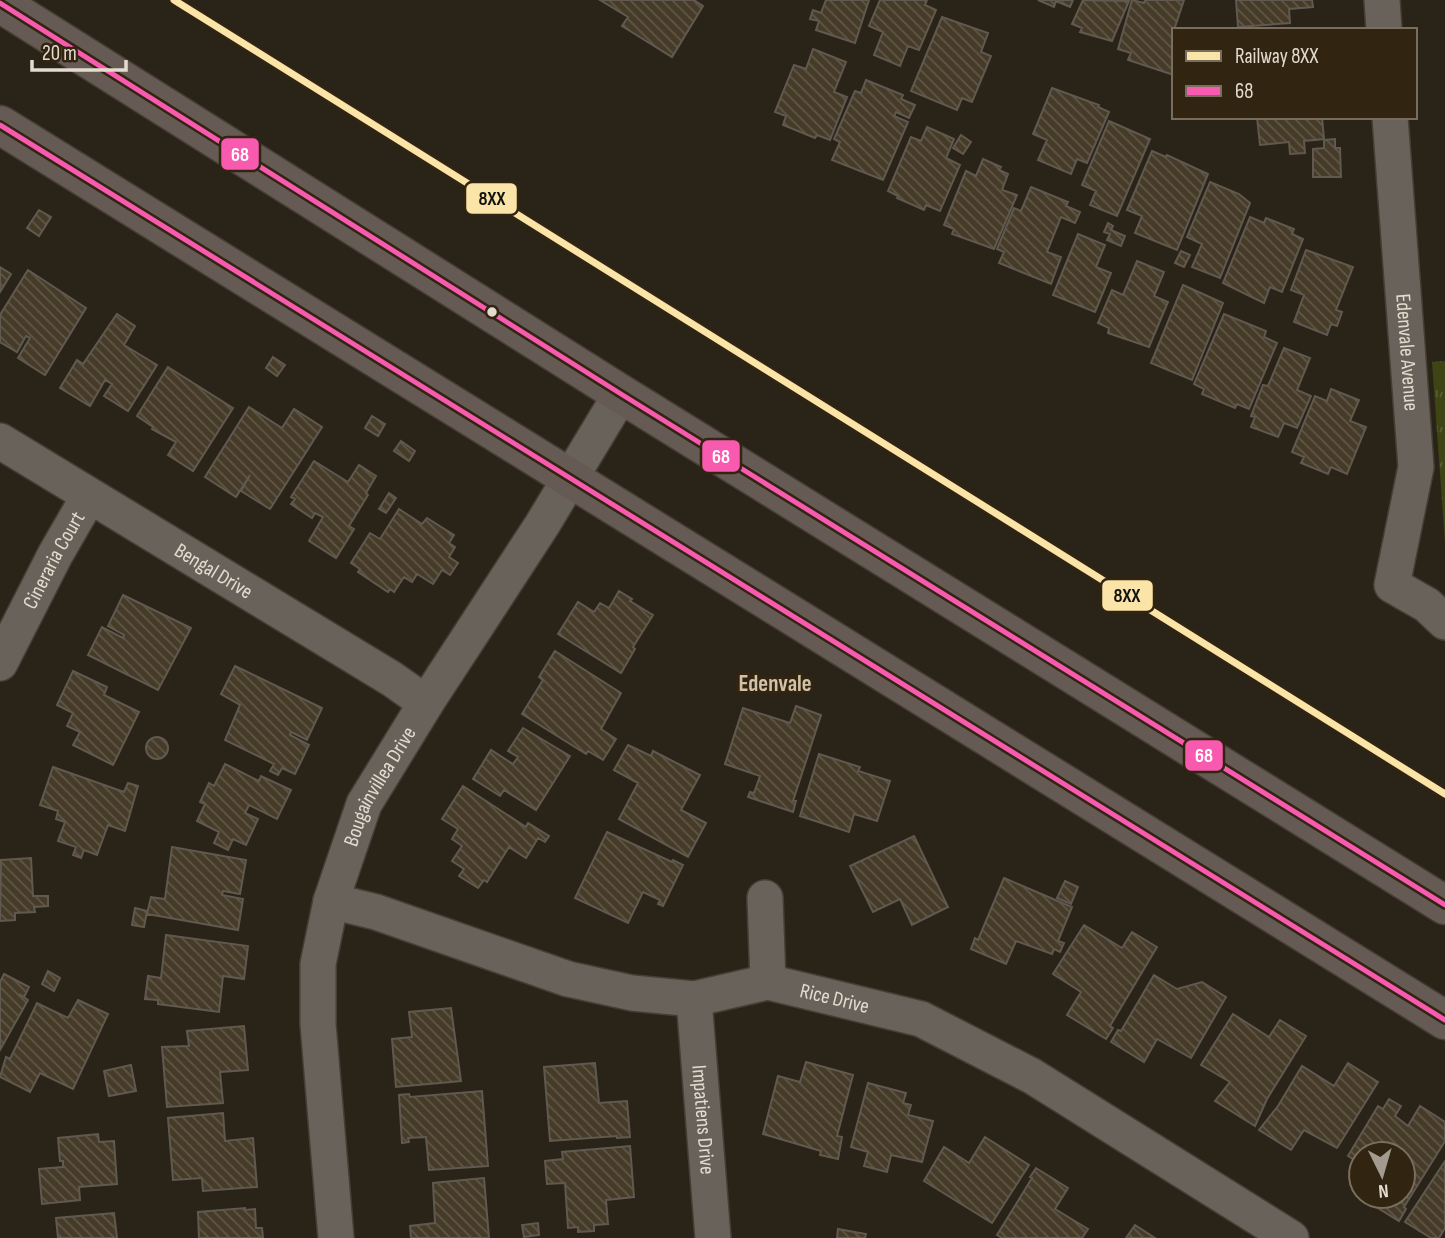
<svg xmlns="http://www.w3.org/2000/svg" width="1445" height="1238" font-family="'Sofia Sans Condensed',sans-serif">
	<defs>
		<pattern id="park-tufts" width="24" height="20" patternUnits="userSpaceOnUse" patternTransform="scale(1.75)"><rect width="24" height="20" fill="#3e4413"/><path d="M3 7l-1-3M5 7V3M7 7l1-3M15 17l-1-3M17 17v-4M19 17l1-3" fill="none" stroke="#5a5e34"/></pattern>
		<pattern id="building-back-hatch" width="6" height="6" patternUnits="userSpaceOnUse" patternTransform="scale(1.75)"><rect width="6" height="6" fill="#463b28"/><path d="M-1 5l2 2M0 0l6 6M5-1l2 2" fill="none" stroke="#615746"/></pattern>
	</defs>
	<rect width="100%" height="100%" fill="#2a2318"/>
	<path fill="url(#park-tufts)" d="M1445,361V543L1432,362Z"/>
	<path fill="url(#building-back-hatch)" stroke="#605950" stroke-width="2" d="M600,0H694L703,6L672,57L622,26L628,17Z
		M826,0H869L855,43L816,30L819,21L810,19L813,10L821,13Z
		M880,0H927L925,5L936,10L919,50L908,46L900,66L874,55L883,32L869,26Z
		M1038,0H1073L1070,7L1056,1L1054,7Z
		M1083,0L1129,1L1112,41L1080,32L1082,28L1072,24Z
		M1132,0L1144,3L1145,0H1184L1174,30V75L1128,60L1131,53L1118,49Z
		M1236,0H1312L1313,7L1289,9L1290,23L1238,27Z
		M942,17L988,33L981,52L991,56L972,102L962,98L957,110L911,91Z
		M813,49L846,62L834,92L847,97L830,140L817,135L815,138L783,125L786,116L775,112L794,65L806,69Z
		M866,80L903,95L901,99L915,105L909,118L896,112L894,116L908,122L883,180L832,160L840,142L834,139L855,91L861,93Z
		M1052,88L1099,105L1098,107L1109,112L1087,163L1077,159L1071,174L1038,160L1047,140L1033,134Z
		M1257,117H1322L1324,139L1304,141L1305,153L1290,154L1289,142L1260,145Z
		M1109,121L1150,139L1117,216L1090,205L1096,191L1082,185Z
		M927,127L954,139L946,158L960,165L940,211L926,205L924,210L897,198L898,196L888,191L911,137L921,141Z
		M961,135L971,142L963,154L953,148Z
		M1335,139V148H1340L1341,177H1313V149L1324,148V140Z
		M1152,151L1166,157L1167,155L1208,174L1177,250L1135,233L1142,216L1127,210Z
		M983,159L1001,167L999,170L1008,174L1002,190L1017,195L994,249L952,234L954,229L944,225L966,171L976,176Z
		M1210,182L1239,194L1250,203L1220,278L1192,267L1202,244L1187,237Z
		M1031,187L1068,202L1066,206L1080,212L1075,223L1061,217L1047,252L1061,257L1051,284L999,263L1004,252L997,249L1014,208L1021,211Z
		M39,210L51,217L39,236L27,228Z
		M1250,217L1264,223L1266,218L1294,229L1292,234L1303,239L1282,292L1270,287L1264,303L1223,283Z
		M1108,223L1113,226L1111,230L1125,236L1121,246L1107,240L1110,234L1104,232Z
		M1078,234L1105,245L1096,267L1111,273L1095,312L1053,295Z
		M1306,250L1353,267L1336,310L1342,312L1337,326L1331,324L1327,335L1294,322L1304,295L1291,290Z
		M1181,251L1190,255L1184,267L1175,263Z
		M1137,261L1164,272L1154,296L1168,302L1149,347L1108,333L1109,328L1098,323L1112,290L1123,295Z
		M0,267L11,274L0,292Z
		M28,270L86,308L45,375L18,358L30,338L26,336L17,352L0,342V315Z
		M1183,285L1223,303L1192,380L1151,363Z
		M117,314L135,326L124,345L157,365L128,411L104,396L112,384L105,380L90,406L60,388L77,360L83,364Z
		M1224,314L1266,331L1264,337L1277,343L1249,409L1237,404L1235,408L1202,394L1204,389L1194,384Z
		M1284,348L1310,358L1297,390L1311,396L1297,428L1284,423L1278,437L1251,427L1255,417L1251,416L1263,385L1268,386Z
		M273,357L285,365L277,376L266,368Z
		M168,367L233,408L193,471L168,455L176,442L152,429L153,427L137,416Z
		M1331,389L1359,400L1350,421L1366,427L1347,474L1331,467L1328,474L1301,463L1304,457L1292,452L1315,396L1327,401Z
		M249,407L282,428L294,409L322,427L270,509L241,491L250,475L236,497L205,477Z
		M372,416L385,424L378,436L365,428Z
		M401,441L415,451L409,461L394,451Z
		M314,461L348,482L359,465L376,476L366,493L368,495L349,526L354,529L336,558L309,541L323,517L315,513L312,518L291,504L295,499L291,497Z
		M389,493L396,498L386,513L379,509Z
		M399,509L422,524L427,518L454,535L449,543L455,547L449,557L458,563L450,575L442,570L433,584L417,574L412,582L404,577L394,592L390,589L388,592L358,572L360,569L351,563L370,533L380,539Z
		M619,591L632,599L630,601L653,615L633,647L635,649L621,673L558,634L578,602L594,612L600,603L609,608Z
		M123,595L191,628L158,690L88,655L102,627L123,638L124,635L108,626Z
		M555,651L621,693L601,729L616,739L603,760L588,751L586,754L522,714L543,680L539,677Z
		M235,666L322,708L307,740L291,732L290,735L309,745L295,774L282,768L278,775L270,771L274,764L225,740L240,705L221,694Z
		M73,671L107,687L104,695L139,712L113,765L73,745L80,732L67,726L73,713L57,705Z
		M796,706L821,715L793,801H796L793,812L748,797L750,792L754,793L760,776L725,764L743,708L790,723Z
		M523,728L570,756L536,810L504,790L500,796L473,779L491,750L513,764L518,757L508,751Z
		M146 748a11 11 0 1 1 22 0a11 11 0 1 1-22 0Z
		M628,745L651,756L653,751L700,775L681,810L706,823L688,857L619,819L638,783L614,770Z
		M819,754L860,767L858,771L890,781L877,821L854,814L849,832L800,816Z
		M225,764L259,781L261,776L291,790L277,819L249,805L245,813L258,819L246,845L233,839L228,850L214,843L219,832L197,821L205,804L200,802L209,783L214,786Z
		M53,767L124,792L128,783L138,786L125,831L108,825L97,855L84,850L81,858L73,855L76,847L58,841L65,822L56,819L58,811L40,805Z
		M463,786L526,827L528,823L549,836L545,842L538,838L526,858L509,847L487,882L484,880L478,888L459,876L464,869L452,861L462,846L452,839L458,829L442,819Z
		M607,832L672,862L673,860L683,865L663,906L658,904L660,900L643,892L628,923L575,898Z
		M914,836L948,907L912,925L900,899L873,912L850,866Z
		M172,847L246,860L240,894L223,891L222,895L243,899L238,930L147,914L151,897L165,899Z
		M31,858L33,896H48V906L34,907L35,912L15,913V920L0,921L1,860Z
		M1004,878L1072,907L1058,941L1064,943L1060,952L1054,949L1052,954L1016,941L1006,964L971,949L975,938L978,940Z
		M1065,881L1078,887L1071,904L1057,898Z
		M135,908L147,911L144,927L132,925Z
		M1084,925L1122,948L1132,932L1157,947L1110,1026L1113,1028L1106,1039L1067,1015L1081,992L1053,974Z
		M166,935L248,946L244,979L223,976L219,1012L158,1004V1000L145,999L148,976L161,978Z
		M48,971L60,978L54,991L42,984Z
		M4,974L29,987L24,997L19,994L28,1000L0,1050V982Z
		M1154,975L1177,989L1202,982L1226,997L1191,1058L1157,1039L1144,1062L1111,1042L1118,1030L1121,1031Z
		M78,1000L108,1014L73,1089L40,1073L30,1092L0,1077L6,1057L10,1059L37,1003L68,1018Z
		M451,1008L461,1081L396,1087L392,1039L412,1037L409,1012Z
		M1233,1014L1269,1037L1280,1020L1306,1036L1267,1099L1255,1126L1215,1101L1230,1082L1201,1065Z
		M244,1026L248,1070L220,1072L223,1103L167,1107L162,1047L189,1046L187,1031Z
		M806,1062L853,1075L837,1136L842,1137L838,1159L820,1155L821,1151L763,1134L778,1076L800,1082Z
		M595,1063L599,1103L627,1101L630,1137L617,1138V1136L550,1141L544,1067Z
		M1348,1063L1378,1082L1337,1148L1304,1130L1291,1150L1259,1130L1278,1106L1302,1066L1334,1086Z
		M131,1065L136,1091L109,1096L104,1071Z
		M868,1083L906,1093L903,1103L911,1105L908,1115L933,1121L922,1162L891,1155L887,1172L864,1166L868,1152L851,1147Z
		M482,1091L488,1166L429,1170L426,1137L408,1138L409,1142L402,1143L399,1095L409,1094L410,1097Z
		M1389,1099L1401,1106L1395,1116L1408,1126L1420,1106L1445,1122V1141L1404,1207L1406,1209L1399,1221L1360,1197L1403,1196V1154H1361V1164L1348,1156L1378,1106L1383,1109Z
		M223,1113L225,1141L253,1138L257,1187L203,1191L202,1178L173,1180L168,1118Z
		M98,1134L99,1142L114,1141L117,1184L79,1187L80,1200L42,1204L39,1169L63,1167V1161H60L58,1138Z
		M985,1137L1029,1165L992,1223L924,1181L944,1147L969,1163Z
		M630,1146L634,1197L606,1200L608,1224L594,1225V1231L578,1232V1227L568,1228L565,1183L547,1184L545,1161L563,1159L562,1152Z
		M1445,1161V1228L1439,1238H1431L1405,1222Z
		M1036,1168L1068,1188L1055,1209L1088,1229L1082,1238H1002L997,1235L1032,1178L1030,1177Z
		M484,1178L489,1238H411L410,1226L435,1223L433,1183Z
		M245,1208V1210L255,1209L256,1228H262L263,1238H199L198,1212Z
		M114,1213L117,1238H58L56,1218Z
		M538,1223L539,1235L524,1237L522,1225Z
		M1135,1225L1155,1238H1126Z
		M838,1229L866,1234L865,1238H837Z"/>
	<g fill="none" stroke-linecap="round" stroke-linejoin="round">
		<defs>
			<g id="street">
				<path d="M1382,0L1384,30"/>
				<path id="s1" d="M1390,117L1416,467L1392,585L1427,605L1445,622"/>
				<path id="s2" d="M0,441L392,679L426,703"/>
				<path id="s3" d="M0,663L55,555L89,496"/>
				<path d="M765,898L768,982"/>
				<path id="s4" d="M331,901L376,912L568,979L632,993L694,999L768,982L921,1019L1032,1076L1291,1238"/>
				<path id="s5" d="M694,999L713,1238"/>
				<path id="s6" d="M336,1238L318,1024V964L331,901L364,804L426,703L542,525L621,394"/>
			</g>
			<path id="primary" d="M0,3L621,394L1445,905
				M0,125L1445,1020"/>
		</defs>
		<use href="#street" stroke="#443e35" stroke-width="38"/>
		<use href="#primary" stroke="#443e35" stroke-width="41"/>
		<use href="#street" stroke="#68625a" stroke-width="35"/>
		<use href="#primary" stroke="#665a54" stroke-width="38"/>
		<defs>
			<path id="bus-1" d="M0,3L621,394L1445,905
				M0,125L1445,1020"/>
		</defs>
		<use href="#bus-1" stroke="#312411" stroke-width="10"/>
		<use href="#bus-1" stroke="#f75aaf" stroke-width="5"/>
		<defs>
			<path id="rail-1" d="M174,0L1445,794"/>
		</defs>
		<use href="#rail-1" stroke="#312411" stroke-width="12"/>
		<use href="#rail-1" stroke="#fae4a7" stroke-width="7"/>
	</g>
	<circle fill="#e4dbcf" stroke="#312411" stroke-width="2.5" cx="492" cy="312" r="6"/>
	<g text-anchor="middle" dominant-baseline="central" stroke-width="7" stroke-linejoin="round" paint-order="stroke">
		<g font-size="21" fill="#e4dbcf" stroke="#312411">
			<text stroke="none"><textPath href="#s1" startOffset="236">Edenvale Avenue</textPath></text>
			<text stroke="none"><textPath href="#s3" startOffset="116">Cineraria Court</textPath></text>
			<text stroke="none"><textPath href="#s2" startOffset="250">Bengal Drive</textPath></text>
			<text stroke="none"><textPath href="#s6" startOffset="464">Bougainvillea Drive</textPath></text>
			<text stroke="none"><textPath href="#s4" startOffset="522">Rice Drive</textPath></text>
			<text stroke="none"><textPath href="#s5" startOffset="121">Impatiens Drive</textPath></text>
		</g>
		<g font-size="23" font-weight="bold" fill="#d2c1a9" stroke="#312411">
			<text x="775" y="684">Edenvale</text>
		</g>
	</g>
	<g stroke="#312411" stroke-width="2.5">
		<rect x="220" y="137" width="40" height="34" rx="7" fill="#f75aaf"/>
		<rect x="465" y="182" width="53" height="33" rx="7" fill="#fae4a7"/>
		<rect x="701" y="439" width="40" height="34" rx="7" fill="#f75aaf"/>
		<rect x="1101" y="579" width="53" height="33" rx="7" fill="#fae4a7"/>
		<rect x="1184" y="739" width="40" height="33" rx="7" fill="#f75aaf"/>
	</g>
	<g font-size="19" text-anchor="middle" font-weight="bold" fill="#fff">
		<text x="240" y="161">68</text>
		<text x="721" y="463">68</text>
		<text x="1204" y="762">68</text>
	</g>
	<g font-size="19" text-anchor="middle" font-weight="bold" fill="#111">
		<text x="492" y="205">8XX</text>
		<text x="1127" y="602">8XX</text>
	</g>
	<rect x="1172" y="28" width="245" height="91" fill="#312411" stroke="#796d5d" stroke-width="2"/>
	<rect x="1186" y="51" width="35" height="10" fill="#fae4a7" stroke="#796d5d" stroke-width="2"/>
	<text x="1235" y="63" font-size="21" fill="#e4dbcf">Railway 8XX</text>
	<rect x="1186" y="86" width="35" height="10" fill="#f75aaf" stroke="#796d5d" stroke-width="2"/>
	<text x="1235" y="98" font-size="21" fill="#e4dbcf">68</text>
	<g transform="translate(1382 1175) rotate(175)"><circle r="33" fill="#312411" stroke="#796d5d" stroke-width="2"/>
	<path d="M0-5L12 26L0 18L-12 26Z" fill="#a39b8f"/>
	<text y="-10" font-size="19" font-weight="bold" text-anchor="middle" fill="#e4dbcf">N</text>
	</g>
	<path d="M32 60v10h94v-10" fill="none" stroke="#e4dbcf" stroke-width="3.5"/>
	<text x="42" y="60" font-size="21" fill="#e4dbcf" stroke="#312411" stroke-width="5" paint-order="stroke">20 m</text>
</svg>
